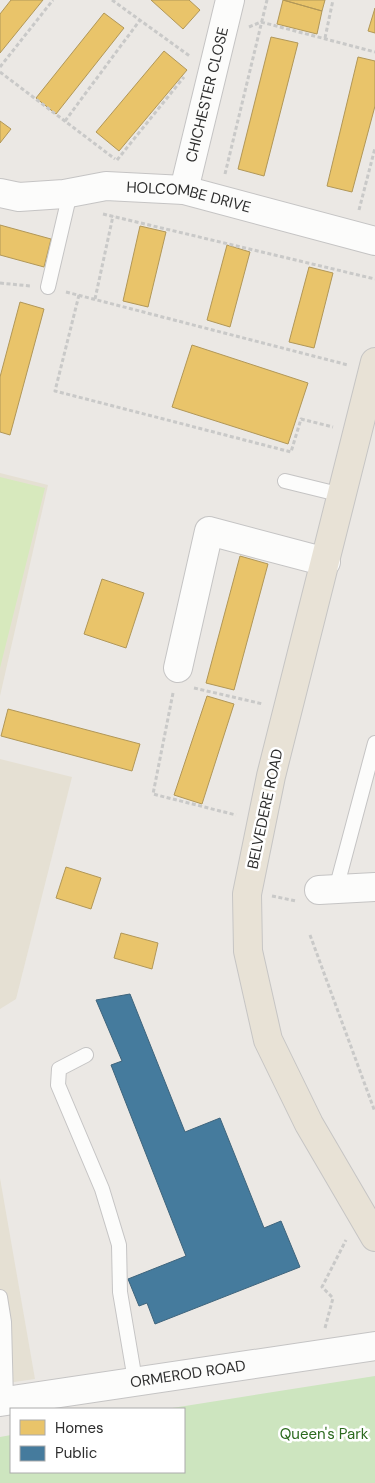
<svg xmlns="http://www.w3.org/2000/svg" width="375" height="1483" font-family="'DM Sans',sans-serif">
	<rect width="100%" height="100%" fill="#ebe8e4"/>
	<path fill="#e5e0d3" d="M0,473L48,485L0,696Z
		M0,759L72,777L16,999L0,1009Z
		M0,1178L35,1379L0,1384Z"/>
	<path fill="#cde5bf" d="M375,1376V1483H0V1437L11,1435V1472H184V1409H166Z"/>
	<path fill="#d7e9bd" d="M0,477L45,488L0,668Z"/>
	<path fill="#e9c46a" stroke="#b19758" d="M11,0H43L0,53V14Z
		M151,0H189L200,10L183,29Z
		M283,0H325L322,11Z
		M283,0L322,11L317,34L277,24Z
		M375,8V33L368,31Z
		M104,13L124,28L56,114L36,98Z
		M271,37L298,43L264,176L238,169Z
		M164,51L187,70L119,151L96,132Z
		M358,57L375,61V106L352,192L327,186Z
		M0,121L11,129L0,143Z
		M0,225L51,239L44,267L0,255Z
		M140,226L166,232L148,307L123,301Z
		M227,245L250,252L230,327L207,320Z
		M309,267L333,273L314,348L289,342Z
		M20,302L44,309L10,435L0,432V377Z
		M192,345L308,383L288,444L172,407Z
		M240,556L268,564L234,690L206,683Z
		M102,579L144,593L126,648L84,634Z
		M207,696L234,704L202,804L174,795Z
		M8,709L140,744L132,771L1,736Z
		M66,867L101,878L91,909L56,898Z
		M121,933L158,943L152,969L114,958Z"/>
	<path fill="#457b9d" stroke="#3e647c" d="M130,994L185,1132L220,1118L264,1228L281,1221L300,1267L155,1324L147,1303L139,1306L128,1279L186,1256L111,1065L122,1061L96,1000Z"/>
	<g fill="none" stroke-linecap="round" stroke-linejoin="round">
		<defs>
			<path id="service" d="M48,287L70,193
				M285,481L342,495
				M336,889L375,743
				M86,1055L59,1069L58,1085L102,1189L119,1245L120,1292L135,1380
				M0,1297L4,1322L6,1401"/>
			<g id="minor">
				<path id="s1" d="M184,190L230,0"/>
				<path id="s2" d="M0,193L19,197L64,194L106,186L184,190L375,241"/>
				<path d="M178,668L209,531L326,562"/>
				<path d="M319,890L375,887"/>
				<path id="s3" d="M0,1402L375,1346"/>
			</g>
			<path id="trunk" d="M375,362L271,776L247,894L248,951L268,1040L309,1124L375,1237"/>
		</defs>
		<use href="#service" stroke="#c5c4c4" stroke-width="16"/>
		<use href="#minor" stroke="#c5c4c4" stroke-width="30"/>
		<use href="#trunk" stroke="#c6c5c4" stroke-width="30"/>
		<path stroke="#c9c9c8" stroke-width="3" stroke-dasharray="4 2.5" stroke-linecap="butt" d="M112,0L191,57
			M249,27L261,22L375,52
			M325,38L333,0
			M0,67L53,0
			M0,72L115,159
			M65,121L140,20
			M117,160L184,77
			M225,174L267,0
			M359,210L375,148
			M103,214L375,279
			M0,283L30,286
			M66,292L348,365
			M79,295L55,391L291,452L301,419L333,427
			M95,299L113,216
			M194,688L263,704
			M173,693L153,794L236,815
			M272,896L296,901
			M310,935L375,1112
			M325,1328L333,1298L322,1287L346,1240"/>
		<use href="#service" stroke="#fcfcfb" stroke-width="14"/>
		<use href="#minor" stroke="#fcfcfb" stroke-width="28"/>
		<use href="#trunk" stroke="#e8e2d6" stroke-width="28"/>
	</g>
	<g text-anchor="middle" dominant-baseline="central" stroke-width="5" stroke-linejoin="round" paint-order="stroke">
		<g font-size="15" fill="#2e2e2e" stroke="#fff">
			<text stroke="none"><textPath href="#s1" startOffset="98">CHICHESTER CLOSE</textPath></text>
			<text stroke="none"><textPath href="#s2" startOffset="191">HOLCOMBE DRIVE</textPath></text>
			<text transform="translate(265 809) rotate(-78)">BELVEDERE ROAD</text>
			<text stroke="none"><textPath href="#s3" startOffset="190">ORMEROD ROAD</textPath></text>
		</g>
		<g font-size="15" fill="#2c6a1e" stroke="#fff">
			<text x="324" y="1434">Queen's Park</text>
		</g>
	</g>
	<rect x="10" y="1408" width="175" height="65" fill="#ffffff" stroke="#ababab"/>
	<rect x="20" y="1420" width="25" height="15" fill="#e9c46a" stroke="#ababab"/>
	<text x="55" y="1433" font-size="15" fill="#2e2e2e">Homes</text>
	<rect x="20" y="1446" width="25" height="15" fill="#457b9d" stroke="#ababab"/>
	<text x="55" y="1458" font-size="15" fill="#2e2e2e">Public</text>
</svg>
